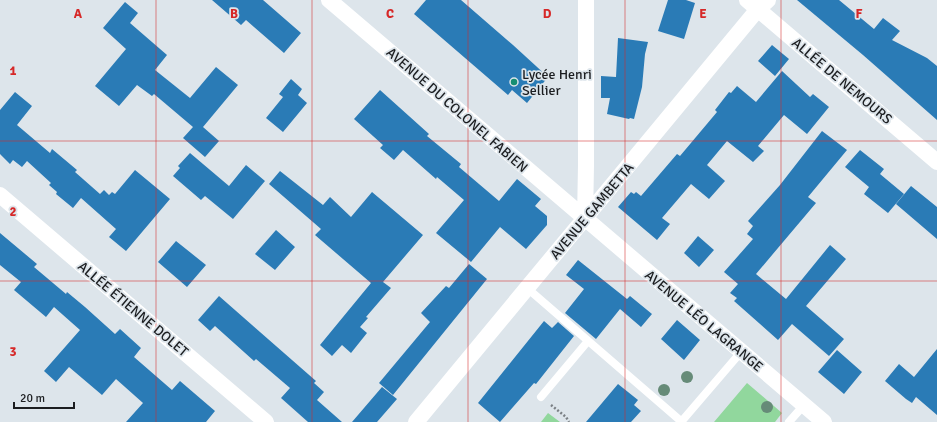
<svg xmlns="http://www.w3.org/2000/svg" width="937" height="422" font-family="Signika,sans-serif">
	<rect width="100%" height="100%" fill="#dde5eb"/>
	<path fill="#91d79d" d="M747,383L782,413L775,422H714Z
		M548,413L560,422H541Z"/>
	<path fill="#2a7bb6" d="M212,0H263L301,33L284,53L246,20L241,25Z
		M426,0H461L513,45L548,77L527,103L512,90L508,95L414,14Z
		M668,0H686L695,3L684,39L658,31Z
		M797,0H839L874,29L883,18L900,31L892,40L927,58L937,66V120L863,55Z
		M125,2L138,13L130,23L167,55L155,70L190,98L216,67L238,85L203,127L219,141L205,157L183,138L193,127L154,94L152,96L137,85L119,106L95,86L126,49L103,28Z
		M618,38L648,42L645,54L642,87L634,119L630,118L629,119L607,114L610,98H601V76L616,77Z
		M772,45L789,59L775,76L758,61Z
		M782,71L810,97L813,94L829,107L807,134L784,115L758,146L764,151L753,162L727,141L707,165L725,181L709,199L691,184L662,218L670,224L657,240L618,207L631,192L634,194L636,192L641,196L677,154L680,156L717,112L715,110L729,92L731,93L737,86L756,102Z
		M291,79L302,89L298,95L307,103L283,132L266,118L283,97L279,94Z
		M380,90L429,134L427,136L461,164L459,167L499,201L517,179L541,199L535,206L547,216V225L526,249L500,227L471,262L436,233L464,200L437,177L436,179L403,150L394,160L380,148L383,145L354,119Z
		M15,92L32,106L17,125L50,153L52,149L77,170L75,172L100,194L104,190L109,195L112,192L115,194L135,170L170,199L126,251L109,237L116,229L81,198L73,208L56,194L57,192L49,185L51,183L27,161L22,167L13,160L10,164L0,154V110Z
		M822,131L847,150L808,197L816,203L756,274L786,299L830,245L846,259L806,306L844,339L829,356L792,324L778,340L734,301L737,298L730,293L738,284L724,272L753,239L747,234L753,226L748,221L780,185Z
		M860,150L884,169L880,174L904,194L888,213L864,194L869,187L845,167Z
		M190,153L229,186L246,165L265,181L233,219L205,196L201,200L173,176L180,168L178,166Z
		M280,171L323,205L330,197L351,217L372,192L423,235L383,282L391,288L366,317L368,318L360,327L367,333L351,353L342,345L332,356L320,345L371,283L315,235L321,229L269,184Z
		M911,186L937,207V239L896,204Z
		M276,230L295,247L275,270L255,254Z
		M0,233L37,264L34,267L66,294L67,292L85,307L115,334L120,329L141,348L134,357L172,390L180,381L215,411L206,422H126L143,403L116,379L102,395L69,367L56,382L44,371L80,330L54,307L46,317L14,290L21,282L0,265Z
		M698,236L714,250L699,267L684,253Z
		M176,241L206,265L187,287L158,262Z
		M578,260L627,299L630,296L652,314L641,327L620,309L596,339L565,313L584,289L566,275Z
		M469,264L487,279L393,395L379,383L430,322L421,313L446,286L449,288Z
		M219,296L316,381L314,383L324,392L317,400L342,422H308L281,398L290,388L256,359L254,361L215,326L210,331L198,320Z
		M677,320L700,340L684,360L661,339Z
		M544,321L552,328L558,322L574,336L536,384L534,383L500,422L478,403Z
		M937,349V415L916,397L912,403L906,399L885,381L899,364L914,377Z
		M837,350L862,372L844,394L818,372Z
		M618,384L638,400L634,405L641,411L631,422H586Z
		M382,387L397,399L377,422H352Z"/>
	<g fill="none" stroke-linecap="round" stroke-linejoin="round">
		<path stroke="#7b8085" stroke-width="2.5" stroke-dasharray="2 2" stroke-linecap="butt" d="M551,405L566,417L569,422"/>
		<path stroke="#fff" stroke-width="8" d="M527,288L682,422
			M541,397L588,341
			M681,422L741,352
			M789,422L804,405"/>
		<path stroke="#fff" stroke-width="16" d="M329,0L824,422
			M747,0L937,162
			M0,195L266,422
			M585,219L586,165V0
			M416,422L758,9L768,0"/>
	</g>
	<g fill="#668b78">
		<circle cx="687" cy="377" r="6"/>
		<circle cx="664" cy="390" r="6"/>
		<circle cx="767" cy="407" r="6"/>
	</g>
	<path fill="none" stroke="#d62828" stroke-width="1" stroke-opacity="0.55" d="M156,0V422M312,0V422M468,0V422M625,0V422M781,0V422M0,141H937M0,281H937"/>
	<circle fill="#168e72" stroke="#dde5eb" stroke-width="1.5" cx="514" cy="82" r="4"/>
	<g text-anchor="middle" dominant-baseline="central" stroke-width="3.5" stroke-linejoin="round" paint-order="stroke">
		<g font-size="14" fill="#1b1d20" stroke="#dde5eb" text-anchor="start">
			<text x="522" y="74">Lycée Henri<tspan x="522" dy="16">Sellier</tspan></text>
		</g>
		<g font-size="14" fill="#1b1d20" stroke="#dde5eb">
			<text transform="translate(842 81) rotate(40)">ALLÉE DE NEMOURS</text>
			<text transform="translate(457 110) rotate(41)">AVENUE DU COLONEL FABIEN</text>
			<text transform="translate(592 211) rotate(-50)">AVENUE GAMBETTA</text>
			<text transform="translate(133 309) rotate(40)">ALLÉE ÉTIENNE DOLET</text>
			<text transform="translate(704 321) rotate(40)">AVENUE LÉO LAGRANGE</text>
		</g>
	</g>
	<g font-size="13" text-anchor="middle" font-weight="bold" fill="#d62828" stroke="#dde5eb" stroke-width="3.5" stroke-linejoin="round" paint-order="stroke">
		<text x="78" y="18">A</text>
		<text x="234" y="18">B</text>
		<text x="390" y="18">C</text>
		<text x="547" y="18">D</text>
		<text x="703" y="18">E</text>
		<text x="859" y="18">F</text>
		<text x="13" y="75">1</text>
		<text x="13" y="216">2</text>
		<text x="13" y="356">3</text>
	</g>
	<path d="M14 402v6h60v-6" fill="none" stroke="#1b1d20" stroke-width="2"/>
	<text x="20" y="402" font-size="12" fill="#1b1d20" stroke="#dde5eb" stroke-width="3" paint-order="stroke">20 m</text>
</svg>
